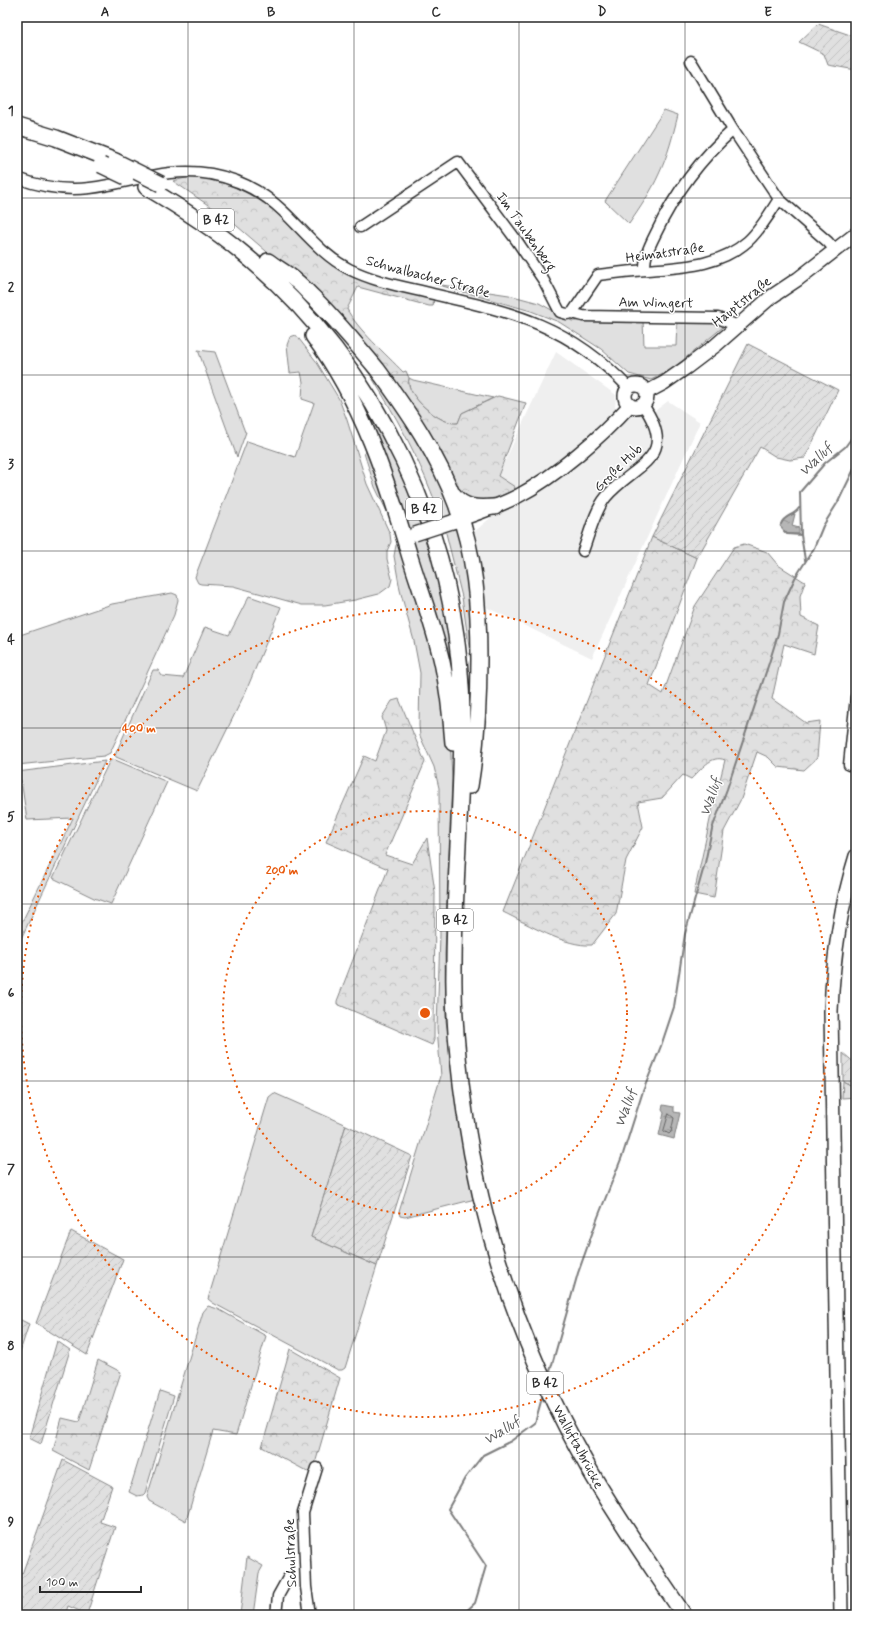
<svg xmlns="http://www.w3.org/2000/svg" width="873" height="1632" font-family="Mynerve,sans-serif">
	<defs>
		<pattern id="forest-crowns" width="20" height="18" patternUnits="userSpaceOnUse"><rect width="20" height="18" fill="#e0e0e0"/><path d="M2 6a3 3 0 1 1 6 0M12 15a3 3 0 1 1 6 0" fill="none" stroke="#c0c0c0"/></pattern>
		<pattern id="garden-furrows" width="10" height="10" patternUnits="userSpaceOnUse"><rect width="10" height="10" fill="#e0e0e0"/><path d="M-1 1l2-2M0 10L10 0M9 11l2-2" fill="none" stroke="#c0c0c0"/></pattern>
		<pattern id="water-ripples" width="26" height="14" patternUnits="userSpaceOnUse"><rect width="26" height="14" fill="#b6b6b6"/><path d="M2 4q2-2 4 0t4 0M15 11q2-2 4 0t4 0" fill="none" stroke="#949494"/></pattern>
	</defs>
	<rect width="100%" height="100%" fill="#fff"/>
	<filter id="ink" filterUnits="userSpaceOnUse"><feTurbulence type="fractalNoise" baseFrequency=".025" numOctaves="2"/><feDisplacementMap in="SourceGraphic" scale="8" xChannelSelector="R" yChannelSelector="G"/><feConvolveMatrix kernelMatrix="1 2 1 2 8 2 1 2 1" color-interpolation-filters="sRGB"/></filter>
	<g filter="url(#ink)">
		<path fill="#efefef" d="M556,352L616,395L615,409L613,413L620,420L630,414L635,413H640L647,417L668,401L700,422L592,658L484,606L473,533L497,512L521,501L515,487L498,476Z"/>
		<path fill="#e0e0e0" stroke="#868686" d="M664,110L678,115C673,135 668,155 659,174C651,192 640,208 629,224L605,201Z
			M435,284L509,295L539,303L572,321L643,320L644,346H676L677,321L717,322L723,327L671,370L651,380L629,374L601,349L559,322L531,311Z
			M307,321C324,345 342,369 358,394C384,434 406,480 420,525L410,528L406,527Z
			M340,329L424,446L453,514L441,518C416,446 382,391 340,329Z
			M296,335L316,361L339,399L347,420L367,484L390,534L391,542L387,551V559L392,579L390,586L379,594L355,600L325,605H302L233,586L201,584L198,583L195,577L247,441L295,457L314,403L302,399L303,382L301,372L290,373L287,345L290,337Z
			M198,350L215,352L245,432H246L237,457Z
			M409,378L413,380L493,398L462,413L458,423C441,426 404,395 409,378Z
			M368,451L393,524L375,487L364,453Z
			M456,526L471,582L473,675L462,597L445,529Z
			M427,535C444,592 454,658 456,716L412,544L414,539Z
			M398,543H400L431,637L450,736L452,779L445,954L446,1021L475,1199L405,1217L400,1216L399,1212L441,1076L437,1028L440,935L439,788L434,767L420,736L419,726L420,673L414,641L400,590L394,556L396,545Z
			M172,593L177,595L178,600L174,615L110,753L104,756L17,765V636L112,604Z
			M249,596L281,607L246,691L197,791L116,757L115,755L153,670H158L162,676L183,678L205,627L229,635Z
			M113,759L167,782L111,904L94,898L53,878L109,762Z
			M105,761L17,947V932L73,818L27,820L21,780H17V772Z
			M843,1081L856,1088V1097L842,1098Z
			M274,1093L346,1125L311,1237L377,1266L345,1368L342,1370H338L213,1303L208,1299L269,1097Z
			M208,1306L218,1309L266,1336L236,1435L213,1431L186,1521L149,1501L147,1497L203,1312Z
			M160,1391L174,1396L145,1493L143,1495L137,1496L129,1492Z
			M247,1557L263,1566L259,1573L253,1615H240Z"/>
		<path fill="url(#forest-crowns)" stroke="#868686" d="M194,176C224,181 248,191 272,209C294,228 311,251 335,267C365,285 400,291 434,299L433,306H429L358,287L347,309C357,329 387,355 403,372L406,371L409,378C404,395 441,426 458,423L462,413L498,396L526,403L498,476L515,487L514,490C493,500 486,501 463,500L434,451L295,276L230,220L173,181Z
			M652,537L697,558L649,685L663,694L695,606L734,547L744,544L767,552L778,565L805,582L800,596L801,617L819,626L814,654L784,644L772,699L806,723L820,721L817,758L804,770L778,767L768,757L757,752L741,799L724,831L714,898L694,894L711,815L725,760C711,754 701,770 691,779L683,775L662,798L638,802L643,827L626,860L616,914L592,945C565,947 528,924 503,912Z
			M399,699L425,762L385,855L412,864L427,838L435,892L434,1040L432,1045L337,1004V1001L388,869L326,842L364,756L375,761L386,731L382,717L392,701Z
			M290,1349L340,1378L312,1474L262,1447Z
			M98,1360L121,1372L89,1470L53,1451L62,1418L79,1422Z"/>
		<path fill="url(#garden-furrows)" stroke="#868686" d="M818,24L856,37V70L828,65L824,54L799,42Z
			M748,344L838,390L805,458L790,460L776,457L760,447L697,558L652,537Z
			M843,1053L856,1064V1088L843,1081Z
			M346,1125L412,1156L377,1266L311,1237Z
			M71,1231L123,1259L87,1355L36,1323Z
			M17,1318L29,1324L17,1361Z
			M57,1341L70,1350L41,1444L29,1438Z
			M63,1460L112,1486L100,1522L115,1527L87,1614L68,1606L65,1615H17V1572L22,1574Z"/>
		<path fill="url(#water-ripples)" stroke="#7e7e7e" d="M795,514L792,526L799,528V534H787L780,526C783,518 788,516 795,514Z
			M663,1105L674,1107V1112L680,1113L674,1139L659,1135L664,1113L662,1110Z"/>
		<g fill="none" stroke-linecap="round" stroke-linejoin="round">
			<path stroke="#636363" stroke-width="1" d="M669,1114L674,1118L671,1132L669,1134L664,1131Z"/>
			<path stroke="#7e7e7e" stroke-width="2" d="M781,524C784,515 794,516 799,508
				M784,531L787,534L801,535
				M805,560L801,535L800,492L825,463L845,447L856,432
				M549,1375L578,1273L598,1217L623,1154L643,1091L661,1046L674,1007L685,934L705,863L712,829L727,789L769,663L778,634L784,602L795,578L814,548L823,526L838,502L856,465
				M462,1615L475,1603L486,1566L448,1509L465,1478L483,1455L511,1441L535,1423L543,1394"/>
			<defs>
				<path id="minor" d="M691,61L733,130L779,199L828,242L835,250
					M17,178C41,187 65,191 90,188C132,183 168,166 211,174C238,179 263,192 283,211C305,232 322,255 349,269C375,282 405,287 433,294C515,313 569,325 629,388
					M360,227L458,162L517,241L544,281L560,312L567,314L572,313L583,316L718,318L738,326
					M645,270C644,256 650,245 656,233C675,193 700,159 733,130
					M572,313L598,275C614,273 631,271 647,270C683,267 720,266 748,241C761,229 770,213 779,199
					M583,551C589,535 595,510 606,497C635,463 680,459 643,405
					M849,765L856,697
					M276,1615L278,1596L288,1578
					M310,1615L306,1587L303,1513L317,1468"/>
				<path id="major" d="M625 396a11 11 0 1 1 22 0a11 11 0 1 1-22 0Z
					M647,392L664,383L687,367L716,345L771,297L798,279L856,234
					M452,522C475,514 497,507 518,496C556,476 601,437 630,405
					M841,1615L831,1011C833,958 840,907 856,856"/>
				<path id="highway" d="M17,126L56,138L115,161
					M146,187C178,206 210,226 239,250C379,364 462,540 462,720C462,803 454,886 454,969C453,1017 458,1065 465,1113C483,1237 526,1358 588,1467C617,1518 651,1566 684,1615
					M268,261C277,268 287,273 295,280C302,285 308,293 315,299C337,321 357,345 377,369C408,411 438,455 456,504C475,554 479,606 479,659C479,703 477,743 470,786
					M313,336C362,401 387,480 410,557C421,592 434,627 442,662C448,689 451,716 453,743
					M453,494C464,509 478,508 495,507"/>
			</defs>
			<use href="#minor" stroke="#2b2b2b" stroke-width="13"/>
			<use href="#major" stroke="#2b2b2b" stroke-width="16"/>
			<use href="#highway" stroke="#2b2b2b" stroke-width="18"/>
			<use href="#minor" stroke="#fff" stroke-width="10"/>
			<use href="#major" stroke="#fff" stroke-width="13"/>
			<use href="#highway" stroke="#fff" stroke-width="15"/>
			<defs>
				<path id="major-bridge" d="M415,534L452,522"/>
				<path id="highway-bridge" d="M115,161L161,184
					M101,165L126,177"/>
			</defs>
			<use href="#major-bridge" stroke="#2b2b2b" stroke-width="16" stroke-linecap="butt"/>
			<use href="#highway-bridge" stroke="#2b2b2b" stroke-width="18" stroke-linecap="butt"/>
			<use href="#major-bridge" stroke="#fff" stroke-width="13"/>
			<use href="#highway-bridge" stroke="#fff" stroke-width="15"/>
		</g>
	</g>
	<path fill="none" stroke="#2b2b2b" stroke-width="1" stroke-opacity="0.55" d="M188,17V1615M354,17V1615M519,17V1615M685,17V1615M17,198H856M17,375H856M17,551H856M17,728H856M17,904H856M17,1081H856M17,1257H856M17,1434H856"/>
	<g fill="none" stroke="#e8590c" stroke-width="2" stroke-dasharray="2 4">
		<circle cx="425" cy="1013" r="202"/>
		<circle cx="425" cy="1013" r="404"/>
	</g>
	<g text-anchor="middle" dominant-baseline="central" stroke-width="3" stroke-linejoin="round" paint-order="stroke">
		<g fill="#fff" stroke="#6b6b6b" stroke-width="1">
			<rect x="198" y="209" width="36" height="22" rx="3"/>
			<rect x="406" y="498" width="36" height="22" rx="3"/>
			<rect x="437" y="909" width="36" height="22" rx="3"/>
			<rect x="527" y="1372" width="36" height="22" rx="3"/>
		</g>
		<g font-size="13" font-weight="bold" fill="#2b2b2b">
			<text x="216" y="220">B 42</text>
			<text x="424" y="509">B 42</text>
			<text x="455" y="920">B 42</text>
			<text x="545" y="1383">B 42</text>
		</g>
		<g font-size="14" fill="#2b2b2b" stroke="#fff">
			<text transform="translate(526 232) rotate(55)">Im Taubenberg</text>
			<text transform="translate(665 253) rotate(-8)">Heimatstraße</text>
			<text transform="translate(428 277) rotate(15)">Schwalbacher Straße</text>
			<text transform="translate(742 302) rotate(-39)">Hauptstraße</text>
			<text transform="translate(656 303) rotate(1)">Am Wingert</text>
			<text transform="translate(618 468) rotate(-45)">Große Hub</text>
			<text transform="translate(578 1447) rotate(62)">Walluftalbrücke</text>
			<text transform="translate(291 1553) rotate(-92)">Schulstraße</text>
		</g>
		<g font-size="15" font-style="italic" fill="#5c5c5c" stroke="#fff">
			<text transform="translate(816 460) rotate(-44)">Walluf</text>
			<text transform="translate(711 797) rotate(-71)">Walluf</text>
			<text transform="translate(626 1108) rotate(-70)">Walluf</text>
			<text transform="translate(502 1431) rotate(-32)">Walluf</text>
		</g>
	</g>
	<circle cx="425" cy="1013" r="6" fill="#e8590c" stroke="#fff" stroke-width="2"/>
	<g font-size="12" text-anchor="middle" font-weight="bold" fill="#e8590c" stroke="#fff" stroke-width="3" stroke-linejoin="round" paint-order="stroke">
		<text x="139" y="732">400 m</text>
		<text x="282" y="874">200 m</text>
	</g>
	<rect width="873" height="1632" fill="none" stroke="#fff" stroke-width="44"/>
	<path d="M40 1586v6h101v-6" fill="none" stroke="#2b2b2b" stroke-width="2"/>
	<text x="46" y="1586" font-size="12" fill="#2b2b2b" stroke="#ffffff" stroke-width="3" paint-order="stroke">100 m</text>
	<rect x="22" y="22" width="829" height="1588" fill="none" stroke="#2b2b2b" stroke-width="1.5"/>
	<g font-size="13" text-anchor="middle" font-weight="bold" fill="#2b2b2b">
		<text x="105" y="16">A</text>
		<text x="271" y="16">B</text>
		<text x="436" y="16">C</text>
		<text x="602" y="16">D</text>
		<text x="768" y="16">E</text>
		<text x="11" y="115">1</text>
		<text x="11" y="291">2</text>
		<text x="11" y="468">3</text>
		<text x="11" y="644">4</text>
		<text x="11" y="821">5</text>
		<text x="11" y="997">6</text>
		<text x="11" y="1173">7</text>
		<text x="11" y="1350">8</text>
		<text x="11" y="1526">9</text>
	</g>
</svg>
